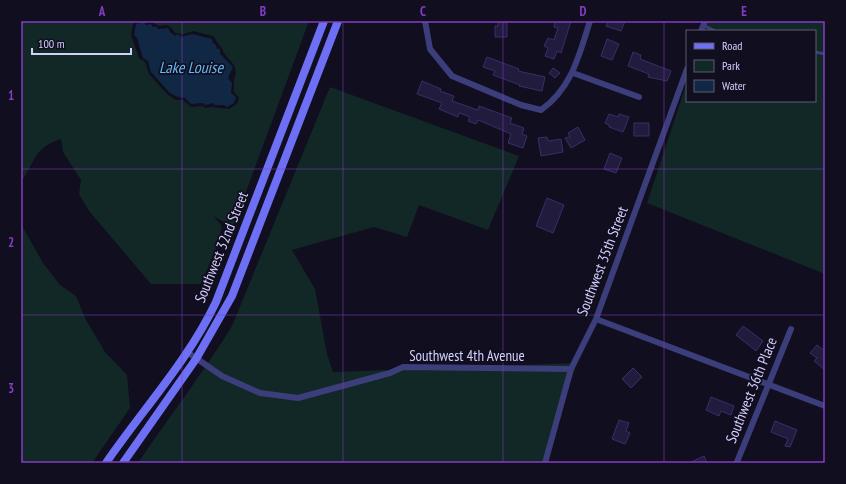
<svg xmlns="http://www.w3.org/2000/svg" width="846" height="484" font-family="'PT Sans Narrow',sans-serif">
	<rect width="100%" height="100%" fill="#100e1f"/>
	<path fill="#122826" d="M21,21H137L133,24L131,35L139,58L145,62L149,74L168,95L176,100H183L191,107L202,106L206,108L212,107L229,109L237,104L239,98L234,92V80L236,72L234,65L223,52V50L213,36L193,31L184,34L175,33L171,27L166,25L159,26L150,21H309L233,227L213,216L222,226L218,243L201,284H151L89,211L79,194L81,180L63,152L61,139C33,148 36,161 21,182Z
		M707,21H825V274L647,203L687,82V101H815V31H704Z
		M330,87L519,156L488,230L419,205L407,237L374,227L292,250L315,289L327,354L333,372L577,363L542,463H138C169,417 203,373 232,326Z
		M21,224L43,263L60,285L76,296L86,320L105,352L127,375L130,408L92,463H21Z"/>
	<path fill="#112845" d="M144,22L146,25L151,24L153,27L156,26L158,29L168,28L170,32L175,36L178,34L181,37L192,34L212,39L213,43L216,45L217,49H220V54L233,67L228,78L232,83L231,93L236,97L234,103L227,107L224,105H215L213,103L205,105L203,103L191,104L185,98L178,97L170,93L151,72L148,61L143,58L137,38L134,35L136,24Z"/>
	<path fill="#211b3e" stroke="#382f69" d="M498,21H507V37H495V26H498Z
		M555,21H571L561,53L557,51L554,59L545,56L548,48L544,46L548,38L554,40L558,28L554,27Z
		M608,21H625L621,31L606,26Z
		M607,39L619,44L612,60L601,56Z
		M633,52L641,55L640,59L671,71L667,81L648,77L649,74L628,66Z
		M487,57L519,69L518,71L545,77L542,91L519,86L520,85L493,75L495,71L483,67Z
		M553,68L560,73L555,78L549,73Z
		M422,81L441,89L440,91L454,96L452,101L478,110L479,106L512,118L510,123L524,128L522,134L527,136L523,148L508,143L511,134L478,120L476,124L468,121L470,117L459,113L458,117L439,109L442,103L417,94Z
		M609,114L618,117L619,114L629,117L623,132L609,127V125L605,123Z
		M634,123H649V136H634Z
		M578,127L585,140L571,148L565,138L570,137L568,133Z
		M547,137L548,141L561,139L563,152L541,156L538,138Z
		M610,153L622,158L616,173L604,169Z
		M547,198L564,205L553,233L536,226Z
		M743,326L763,341L756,351L736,335Z
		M817,345L825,351V370L814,361L817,358L810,353Z
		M633,368L642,377L631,388L622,379Z
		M711,397L734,406L731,415L721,411L719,416L706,410Z
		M619,420L629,423L626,431L630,433L625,444L612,439Z
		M775,421L797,430L790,447L785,446L788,439L771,432Z
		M704,456L707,463H689Z"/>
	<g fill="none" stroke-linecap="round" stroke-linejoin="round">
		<path stroke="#3c3d7b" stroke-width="3" d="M703,25L715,31
			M815,52L825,54"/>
		<path stroke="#3c3d7b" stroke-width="6" d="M425,21L430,49L452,76L521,105L541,110C572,88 579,55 590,21
			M701,31L705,21
			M573,73L639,97
			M596,319L825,406
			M187,352L222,376L260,393L298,398L390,373L403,367L571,369
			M737,462L791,329
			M545,463L571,369L596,319L687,69"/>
		<path stroke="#6d70f5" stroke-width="8" d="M106,463C143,409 188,361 216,302L324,21
			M123,463L196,359L232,296L338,21"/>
	</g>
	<path fill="none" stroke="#843cc5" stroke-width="1" stroke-opacity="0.55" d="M182,21V463M343,21V463M503,21V463M664,21V463M21,169H825M21,315H825"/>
	<g text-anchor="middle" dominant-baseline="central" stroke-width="3.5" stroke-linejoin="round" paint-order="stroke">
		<g font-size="15" fill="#d2cffc" stroke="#100e1f">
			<text transform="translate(221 247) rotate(-68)">Southwest 32nd Street</text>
			<text transform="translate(602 261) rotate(-69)">Southwest 35th Street</text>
			<text x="467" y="355">Southwest 4th Avenue</text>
			<text transform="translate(751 390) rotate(-68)">Southwest 36th Place</text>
		</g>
		<g font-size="16" font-style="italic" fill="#65b9f4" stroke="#100e1f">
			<text x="191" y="67">Lake Louise</text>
		</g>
	</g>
	<rect width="846" height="484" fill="none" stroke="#100e1f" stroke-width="44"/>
	<rect x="686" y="30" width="130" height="72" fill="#100e1f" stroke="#5e5b77"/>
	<rect x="694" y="43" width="20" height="6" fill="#6d70f5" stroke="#5e5b77"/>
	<text x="722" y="50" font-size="12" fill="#d2cffc">Road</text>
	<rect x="694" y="60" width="20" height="12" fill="#122826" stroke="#5e5b77"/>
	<text x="722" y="70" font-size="12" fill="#d2cffc">Park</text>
	<rect x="694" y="80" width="20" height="12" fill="#112845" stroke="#5e5b77"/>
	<text x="722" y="90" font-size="12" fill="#d2cffc">Water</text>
	<path d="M32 48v6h99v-6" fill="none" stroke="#d2cffc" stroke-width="2"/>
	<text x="38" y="48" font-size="12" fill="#d2cffc" stroke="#100e1f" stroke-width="3" paint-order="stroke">100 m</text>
	<rect x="22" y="22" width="802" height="440" fill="none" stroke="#843cc5" stroke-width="1.5"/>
	<g font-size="13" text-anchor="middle" font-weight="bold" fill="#843cc5">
		<text x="102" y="16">A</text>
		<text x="263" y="16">B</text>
		<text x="423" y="16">C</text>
		<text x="583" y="16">D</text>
		<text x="744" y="16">E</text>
		<text x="11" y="100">1</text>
		<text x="11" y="247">2</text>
		<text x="11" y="393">3</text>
	</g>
</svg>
